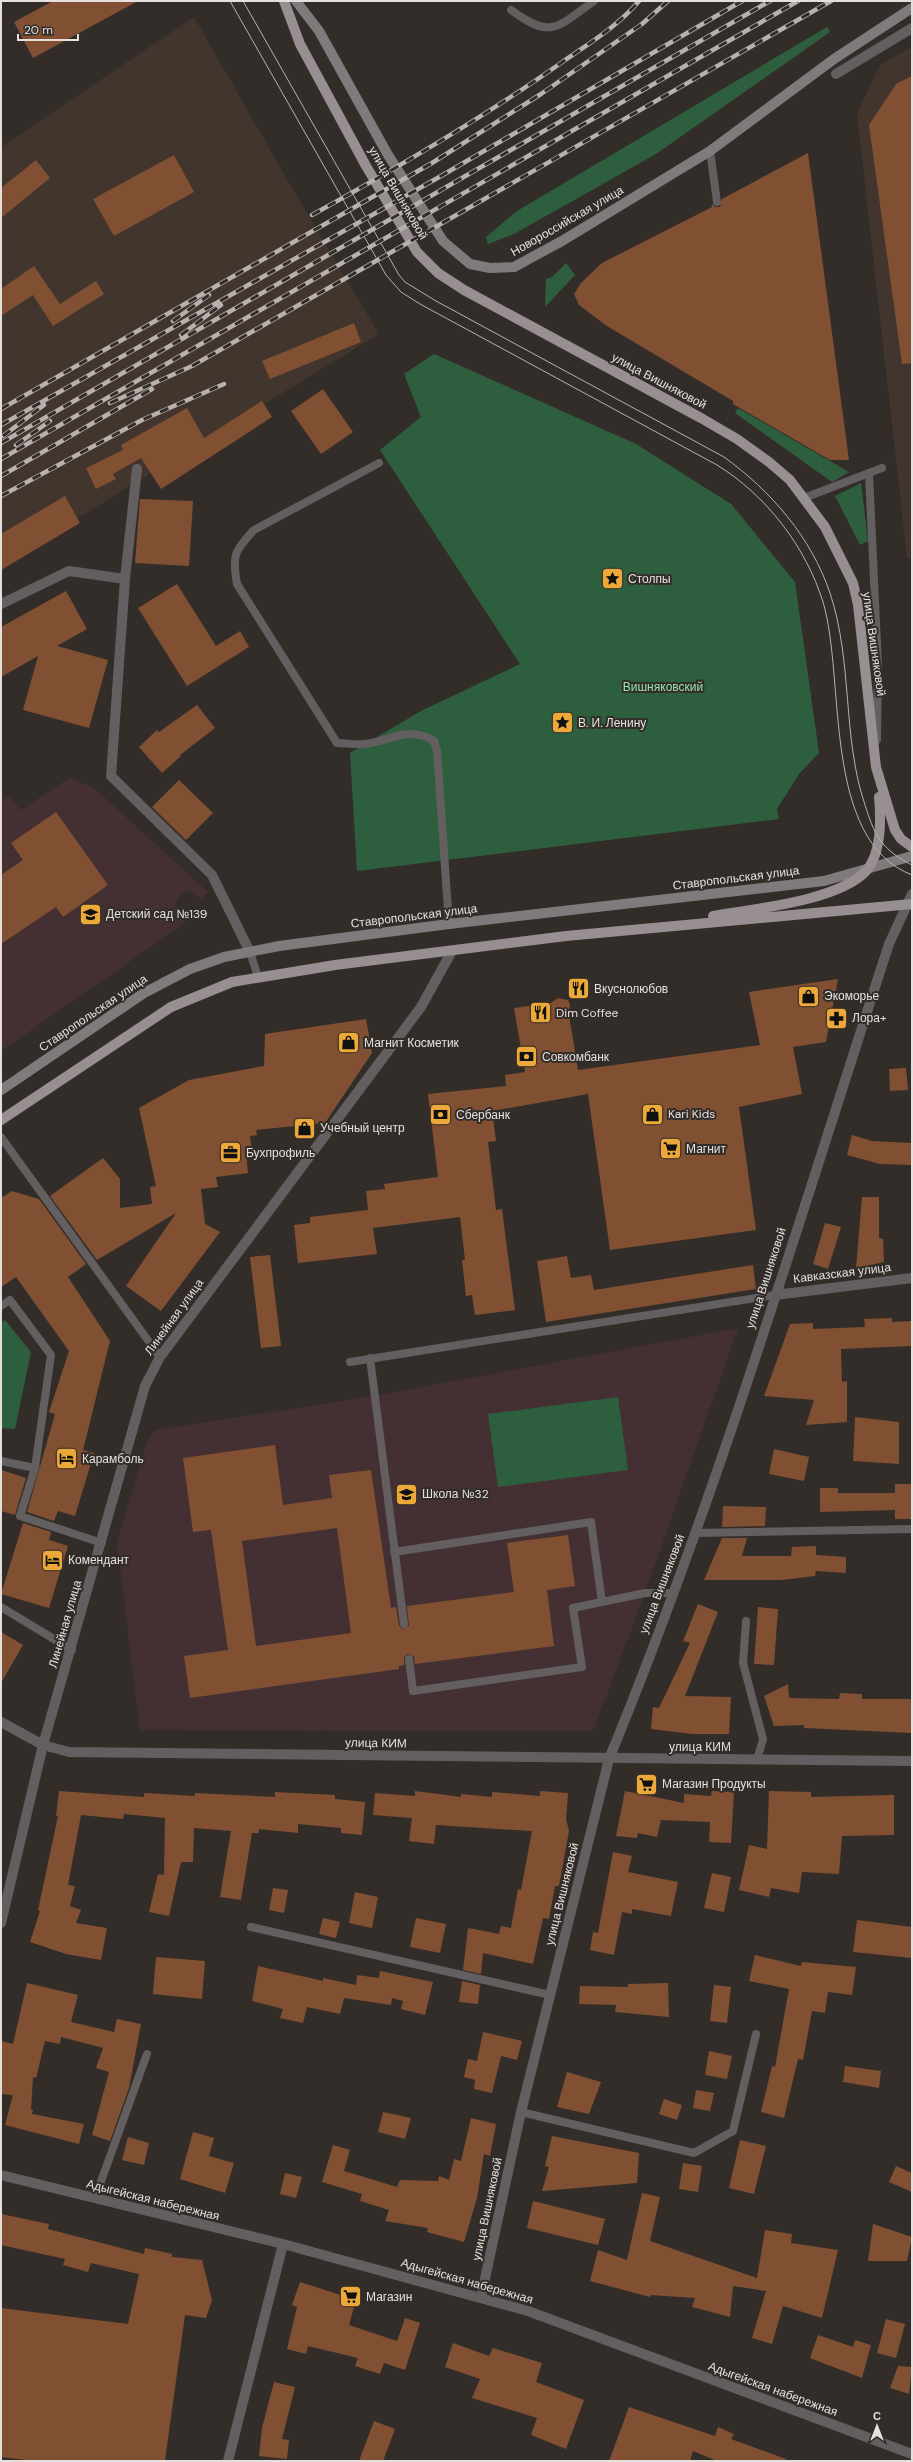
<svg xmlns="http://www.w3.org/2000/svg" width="913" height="2462" font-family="'DM Sans',sans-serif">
	<rect width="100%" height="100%" fill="#332d29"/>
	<path fill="#41352e" d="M194,17L303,207L379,334L1,565V147Z
		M912,47V558H907L857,113L880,65Z"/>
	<path fill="#443032" d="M69,778L93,787L208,892L201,899L190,891L181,895L175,905L185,923L1,1051V801L9,796L21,810Z
		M738,1328L645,1593L593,1731L140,1730L117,1543L146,1444L155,1430L374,1396Z"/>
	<path fill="#2d5f3f" d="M827,27L830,32L656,154L514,234L488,244L486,237L517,211Z
		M566,263L575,275L545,307L546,279L552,277Z
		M434,354L636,444L731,504L795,582L819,753L799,774L777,809L779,819L357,871L350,753L421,711L520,664L380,450L421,417L404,374Z
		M738,408L849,472L832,482L735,413Z
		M861,483L868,541L860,545L835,496Z
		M5,1320L31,1352L15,1429L1,1428V1323Z
		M618,1397L628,1470L498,1487L488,1414Z"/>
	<path fill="#815033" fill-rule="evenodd" d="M53,1H138L33,58L14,22Z
		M912,76V363L902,364L869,125L896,84Z
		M808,153L849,460H830L733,404V401L607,326L579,305L574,294L581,283L602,263L712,207V204L715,207H720L722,199Z
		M174,155L194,192L114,236L93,199Z
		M36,160L50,178L1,218V188Z
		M34,266L60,304L96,281L104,294L53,326L33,295L1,316V289Z
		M354,323L361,342L270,379L262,361Z
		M323,389L353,432L321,454L291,411Z
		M262,401L272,417L161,489L141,458L113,474L116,479L96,489L86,468L123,450L121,445L187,408L204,438Z
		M65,496L80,523L1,570V534Z
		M140,499L193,501L189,566L135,563Z
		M177,584L216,646L240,631L249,647L187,686L138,608Z
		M66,591L87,629L57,646L108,660L89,728L23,710L38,656L1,677V627Z
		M197,705L215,728L180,755L181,756L162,773L139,747L157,730L159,732Z
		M179,780L213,813L186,840L152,807Z
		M56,812L108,885L63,917L56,907L1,944V875L23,860L11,843Z
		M838,979L826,1042L793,1047L802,1094L739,1107L756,1230L610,1250L588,1094L492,1111L496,1141L488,1142L496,1210L502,1209L515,1310L475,1315L472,1295L466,1296L462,1260H465L460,1217L373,1228L377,1254L298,1263L294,1225L310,1223V1217L368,1210L366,1191L385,1189L384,1184L438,1177L428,1094L506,1086L505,1075L525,1072L514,1008L551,1003L558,998L568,1000L570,1005L569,1015L578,1070L760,1045L749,992Z
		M366,1019L372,1053L325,1123L256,1130L257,1135L250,1136L252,1152L246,1153L248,1173L216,1177L218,1187L201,1189L205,1224L220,1232L161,1311L126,1286L176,1213L97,1260L50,1196L103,1158L120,1179V1208L152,1204L150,1187L156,1186L139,1108L189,1080L264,1066L265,1034Z
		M906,1068L908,1090L890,1091L889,1069Z
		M852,1135L872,1141L912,1143V1165L880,1164L847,1155Z
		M12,1191L39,1199L86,1264L68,1277L110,1341L83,1450L94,1453L75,1516L58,1511L54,1521L27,1512L55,1414L49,1412L69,1351L16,1277L1,1287V1198Z
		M862,1197H879V1238L883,1239L884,1262L856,1268Z
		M825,1223L841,1227L828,1269L813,1264Z
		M270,1255L281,1346L261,1348L250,1257Z
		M567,1256L571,1278L591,1275L594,1290L753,1265L756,1289L546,1322L537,1261Z
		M892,1318V1322L912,1321V1346L841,1349L842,1382L847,1381V1422L806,1425L814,1400L764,1396L790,1324L813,1323V1329L865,1327L864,1319Z
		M855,1417L899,1422V1464L853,1461Z
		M275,1445L283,1505L332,1498L329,1475L371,1470L391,1608L396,1607L399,1625L402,1629L409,1626L407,1606L514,1592L507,1543L568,1535L575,1586L547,1590L554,1646L415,1664L414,1656L408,1654L404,1657V1665L399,1666V1669L190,1698L184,1656L228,1650L211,1530L193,1532L183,1458ZM337,1528L351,1633L256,1646L242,1541Z
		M774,1449L809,1457L804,1481L769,1474Z
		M1,1470L26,1478L15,1515L1,1511Z
		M895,1484H912V1519H895V1510L820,1512V1488H838V1493H895Z
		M723,1506L766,1507L765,1526L722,1527Z
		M23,1523L51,1532L49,1540L68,1546L49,1608L1,1594Z
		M722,1538H747L742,1556H791L792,1547L816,1546V1555L846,1557V1573L816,1571L815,1576L782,1580H704Z
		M698,1604L718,1612L685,1696L731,1697L729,1734H692L651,1729L653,1707L659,1708L690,1643L683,1641Z
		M758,1607L778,1609L774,1665L754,1664Z
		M1,1632L23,1645L1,1683Z
		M788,1684L789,1698L839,1699L840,1693L862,1694V1699H912V1733L804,1728V1725L774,1726L764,1696Z
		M59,1791L144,1797V1793L195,1796V1793L275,1797V1792L335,1795V1799L365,1802L362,1835L341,1833V1828L298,1824V1833L259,1829V1833H252L241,1900L220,1897L231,1831L194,1828L193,1862H181L169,1916L149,1912L158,1874L164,1875L165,1818L124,1814L123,1819L81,1815L68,1885L75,1886L70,1906L81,1910L76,1923L107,1928L101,1960L66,1954L30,1942L40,1911L38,1910L58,1816H56Z
		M415,1791L461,1797V1794L492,1797V1792L540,1796V1791L568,1793L566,1819L569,1831L559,1886H555L549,1919L543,1918L533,1964L483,1953L481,1974L463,1970L468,1928L499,1934L501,1926L511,1928L518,1889L521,1890L532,1831L436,1825L434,1844L409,1841L412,1818L373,1815L375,1793L415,1796Z
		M625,1791L684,1803V1794L711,1796L712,1791L734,1792L731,1843L709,1842L710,1822L661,1820L657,1837L638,1833L637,1838L616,1836Z
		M769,1791L811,1792V1797L894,1795V1835L842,1836L839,1874L802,1872L799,1893L771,1888L769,1897L739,1890L749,1845L767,1849Z
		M613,1852L632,1856L628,1872L678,1882L671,1916L632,1909V1914L622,1912L614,1955L590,1950L593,1932L598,1933Z
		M712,1873L731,1877L724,1912L704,1908Z
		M273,1888L288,1890L284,1913L269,1910Z
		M355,1892L378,1897L372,1928L349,1923Z
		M323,1918L340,1922L336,1938L319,1934Z
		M416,1918L446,1924L440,1953L410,1947Z
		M857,1920L912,1927V1958L853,1952Z
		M755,1955L801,1966L802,1962L856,1967L852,1995L828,1992L825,2013L812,2011L803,2060L798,2059L784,2118L761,2112L772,2066L775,2067L789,1989L749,1981Z
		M156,1957L205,1961L202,1999L153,1994Z
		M258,1966L323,1981V1978L356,1985L357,1975L379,1978L380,1971L433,1982L425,2015L401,2009L403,2001L392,1998L391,2005L344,1998L340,2014L307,2007L303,2023L280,2018L283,2009L252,2001Z
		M462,1981L480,1985L478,2004L459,2002Z
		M27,1983L78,1995L71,2022L114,2032L117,2019L141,2024L129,2088L110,2141L92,2135L109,2072L96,2068L103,2048L61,2037L60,2044L45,2041L36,2078L33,2077L31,2110H33L32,2114L84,2124L79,2144L5,2125L13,2095L1,2094V2041L13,2044Z
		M668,1983L669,2017L615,2012L616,2005L579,2004L580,1986L628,1987V1984Z
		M714,1985L731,1987L727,2023L710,2021Z
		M483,2032L522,2041L517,2060L501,2056L492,2093L474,2089L475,2080L464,2077L468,2059L477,2061Z
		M709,2051L732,2056L727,2079L705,2075Z
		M845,2066L881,2071L879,2088L843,2082Z
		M567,2072L601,2082L589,2114L557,2107Z
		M696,2090L714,2093L710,2111L693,2108Z
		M664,2099L682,2105L677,2120L659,2114Z
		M383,2112L411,2118L405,2139L378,2132Z
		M471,2118L496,2124L490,2156L484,2154L477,2198L464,2242L427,2232L428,2228L385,2221L389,2210L360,2201L362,2194L322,2182L333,2145L350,2150L344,2171L397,2187L400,2180L438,2181L439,2176L449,2180L454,2159L461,2161Z
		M193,2132L214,2138L209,2156L234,2163L225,2193L180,2179Z
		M552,2136L639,2153L637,2183L542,2191L549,2167L545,2166Z
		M128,2137L149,2143L144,2165L122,2160Z
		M740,2140L766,2146L754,2194L729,2188Z
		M683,2163L702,2166L698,2192L679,2189Z
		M896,2166L912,2173V2192L889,2182Z
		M285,2173L302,2177L296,2198L280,2194Z
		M642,2193L660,2197L650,2241L757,2278L765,2230L792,2234L791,2243L838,2250L822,2318L783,2306L772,2344L752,2338L766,2291L733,2286L730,2317L692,2307L695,2298L651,2295L650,2297L590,2281L598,2250L627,2260Z
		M533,2201L605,2219L598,2245L527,2228Z
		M1,2214L49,2224L48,2229L144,2254L145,2248L172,2254V2257L202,2260L212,2300L206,2318L185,2315L165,2461H35L1,2457V2308L128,2324L139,2274L91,2263L88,2272L63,2265L65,2259L1,2245Z
		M873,2224L912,2237L907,2261H868Z
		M300,2282L356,2300L349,2325L397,2341L405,2318L420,2323L405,2370L384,2363L380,2374L355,2366L358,2358L308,2346L306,2354L287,2349L297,2307L292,2305Z
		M886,2319L905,2324L896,2358L877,2353Z
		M818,2335L853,2347L855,2340L871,2345L862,2378L810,2358Z
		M453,2343L489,2356L493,2348L542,2363L536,2382L584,2400L566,2449L531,2435L537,2418L472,2398L480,2379L445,2367Z
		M898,2366L912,2367L909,2394L890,2388Z
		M274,2382L295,2387L282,2439L289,2440L287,2459L259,2456L262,2428Z
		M629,2407L715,2436L718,2427L734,2434L731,2439L786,2459L785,2461H717L693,2451L690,2461H609Z
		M374,2421L395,2429L383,2461H359Z"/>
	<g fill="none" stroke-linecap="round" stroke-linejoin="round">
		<path stroke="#635f60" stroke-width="8" d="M511,10C552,40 557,27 594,1
			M710,151L717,202
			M379,463L254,530C234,551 232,556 237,584L337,743C346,743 356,745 365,744C391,741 409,725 434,741L437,751L449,924
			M869,473L878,666L877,740
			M804,498L882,468
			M250,952L258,977
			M1,1137L160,1357
			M1,1306L10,1300L51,1355L35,1468L1,1461
			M370,1358L404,1624
			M350,1362L775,1295
			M35,1468L20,1516L102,1543
			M695,1533L912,1529
			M394,1552L591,1522L602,1602
			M1,1607L72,1650
			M746,1621L743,1663L763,1739L757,1760
			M409,1659L413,1691L582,1667L573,1608L645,1593H672
			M251,1927L550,1995
			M521,2112L694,2153L733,2131L756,2034
			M95,2198L147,2054"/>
		<path stroke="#635f60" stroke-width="10" d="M137,469L125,579L111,776L212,875L250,952
			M1,604L69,571L125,579
			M775,1295L912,1278
			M609,1759C718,1494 800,1217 889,944L912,894
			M1,1923L43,1745L145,1386L160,1357L421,1007L452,951
			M228,2461L283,2244"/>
		<path stroke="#635f60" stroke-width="10" d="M836,74L912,28
			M1,1722L43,1745L69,1752L912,1761
			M1,2175L283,2244L528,2311L912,2454
			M481,2297L521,2112L609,1759"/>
		<path stroke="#817a7c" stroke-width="10" d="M296,1L319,31L388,155L443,241L470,264L490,268L514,267L562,241L710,151L834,59L912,8
			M1,1090L144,993L190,969L224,957L279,946L449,924L824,881L912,856"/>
		<path stroke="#978f91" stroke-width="10" d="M284,1L300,44L366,166L417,252L438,273L464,290L701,418L737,439L769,462L790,480L825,527L853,583L858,605L876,767L895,830L901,839L912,847
			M713,916C753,909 838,901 866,871C882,853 881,819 879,797
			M1,1120L171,1007L232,982L335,965L566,936L912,904"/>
		<path stroke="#b7b1af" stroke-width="1" d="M230,1L386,275L401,292L420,304L717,465C766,495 806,547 823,602C846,679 821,840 912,875
			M243,1L399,275L405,282L436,301L724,457C771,491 811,537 830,593C853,662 842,737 865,805C869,817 873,831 881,841C889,852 900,859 912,865"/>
		<defs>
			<path id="rail" d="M312,215C397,168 481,119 561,63C588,44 617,27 639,1
				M173,321L209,295
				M181,335L221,305
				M110,403L192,366L831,1
				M1,409L432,163L541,94L642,24L668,1
				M1,425L441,176L742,1
				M3,436L44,405
				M1,443L770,1
				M16,445L50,421
				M1,459L798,1
				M1,476L152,389
				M1,496L142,420L224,384"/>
		</defs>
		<use href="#rail" stroke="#b7b1af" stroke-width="4.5"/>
		<use href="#rail" stroke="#332d29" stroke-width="3" stroke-dasharray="9" stroke-linecap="butt"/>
	</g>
	<defs>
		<symbol id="sight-square" viewBox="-11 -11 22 22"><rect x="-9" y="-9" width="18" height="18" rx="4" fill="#eca93a" stroke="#332d29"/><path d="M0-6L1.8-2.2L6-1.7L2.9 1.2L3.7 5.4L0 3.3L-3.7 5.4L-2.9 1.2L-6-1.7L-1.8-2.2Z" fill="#111"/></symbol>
		<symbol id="school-square" viewBox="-11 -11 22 22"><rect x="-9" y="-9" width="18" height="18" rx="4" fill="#eca93a" stroke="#332d29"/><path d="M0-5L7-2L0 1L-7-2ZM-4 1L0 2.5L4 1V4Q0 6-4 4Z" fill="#111"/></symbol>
		<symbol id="restaurant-square" viewBox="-11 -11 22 22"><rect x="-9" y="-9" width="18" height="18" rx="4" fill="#eca93a" stroke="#332d29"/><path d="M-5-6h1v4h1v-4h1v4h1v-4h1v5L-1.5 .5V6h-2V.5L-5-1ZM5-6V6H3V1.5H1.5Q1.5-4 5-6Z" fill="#111"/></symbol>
		<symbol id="shop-square" viewBox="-11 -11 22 22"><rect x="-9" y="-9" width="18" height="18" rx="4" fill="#eca93a" stroke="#332d29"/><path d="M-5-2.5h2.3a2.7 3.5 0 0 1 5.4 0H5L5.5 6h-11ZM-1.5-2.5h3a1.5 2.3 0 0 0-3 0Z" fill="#111"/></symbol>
		<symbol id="pharmacy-square" viewBox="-11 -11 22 22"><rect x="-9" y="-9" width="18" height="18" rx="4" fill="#eca93a" stroke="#332d29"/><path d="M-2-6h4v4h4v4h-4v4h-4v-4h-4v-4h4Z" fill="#111"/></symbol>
		<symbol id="bank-square" viewBox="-11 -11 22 22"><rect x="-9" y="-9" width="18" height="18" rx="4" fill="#eca93a" stroke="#332d29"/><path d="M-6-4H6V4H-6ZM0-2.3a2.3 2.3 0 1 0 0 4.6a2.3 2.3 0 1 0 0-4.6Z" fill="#111"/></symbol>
		<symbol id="supermarket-square" viewBox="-11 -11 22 22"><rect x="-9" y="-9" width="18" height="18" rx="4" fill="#eca93a" stroke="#332d29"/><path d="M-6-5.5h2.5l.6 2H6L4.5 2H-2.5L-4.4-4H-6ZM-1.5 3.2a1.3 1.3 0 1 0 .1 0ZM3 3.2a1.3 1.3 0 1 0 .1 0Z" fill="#111"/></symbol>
		<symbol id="office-square" viewBox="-11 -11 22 22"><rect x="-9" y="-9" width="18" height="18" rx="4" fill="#eca93a" stroke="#332d29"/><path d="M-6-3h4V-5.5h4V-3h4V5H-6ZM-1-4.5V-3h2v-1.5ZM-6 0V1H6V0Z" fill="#111"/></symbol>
		<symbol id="hotel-square" viewBox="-11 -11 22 22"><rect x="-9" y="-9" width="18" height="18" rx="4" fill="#eca93a" stroke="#332d29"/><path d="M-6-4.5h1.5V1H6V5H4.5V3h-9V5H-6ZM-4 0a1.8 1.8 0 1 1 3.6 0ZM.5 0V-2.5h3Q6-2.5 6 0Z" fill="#111"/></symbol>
	</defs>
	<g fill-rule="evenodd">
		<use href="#sight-square" x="600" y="566" width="25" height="25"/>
		<use href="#sight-square" x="550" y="710" width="25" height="25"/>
		<use href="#school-square" x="78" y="902" width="25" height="25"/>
		<use href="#restaurant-square" x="566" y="976" width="25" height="25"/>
		<use href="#shop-square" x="796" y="984" width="25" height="25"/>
		<use href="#restaurant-square" x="528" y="1000" width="25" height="25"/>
		<use href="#pharmacy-square" x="824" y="1006" width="25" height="25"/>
		<use href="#shop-square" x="336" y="1030" width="25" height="25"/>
		<use href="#bank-square" x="514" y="1044" width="25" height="25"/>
		<use href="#shop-square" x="640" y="1102" width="25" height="25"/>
		<use href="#bank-square" x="428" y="1102" width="25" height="25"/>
		<use href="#shop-square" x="292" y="1116" width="25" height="25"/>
		<use href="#supermarket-square" x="658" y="1136" width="25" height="25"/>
		<use href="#office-square" x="218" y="1140" width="25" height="25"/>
		<use href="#hotel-square" x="54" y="1446" width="25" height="25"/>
		<use href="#school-square" x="394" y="1482" width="25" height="25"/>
		<use href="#hotel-square" x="40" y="1548" width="25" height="25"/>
		<use href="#supermarket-square" x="634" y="1772" width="25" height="25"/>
		<use href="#supermarket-square" x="338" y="2284" width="25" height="25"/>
	</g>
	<g text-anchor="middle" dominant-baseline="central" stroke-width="4" stroke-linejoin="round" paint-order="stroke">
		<g font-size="12" fill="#e5e0de" stroke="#332d29">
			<text transform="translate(398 193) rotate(60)">улица Вишняковой</text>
			<text transform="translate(567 221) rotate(-30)">Новороссийская улица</text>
			<text transform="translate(659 381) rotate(28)">улица Вишняковой</text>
			<text transform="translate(874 644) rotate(82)">улица Вишняковой</text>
			<text transform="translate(736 878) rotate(-7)">Ставропольская улица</text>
			<text transform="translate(414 916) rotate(-7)">Ставропольская улица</text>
			<text transform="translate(93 1013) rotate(-34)">Ставропольская улица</text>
			<text transform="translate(842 1273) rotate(-7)">Кавказская улица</text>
			<text transform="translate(766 1278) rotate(-72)">улица Вишняковой</text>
			<text transform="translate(174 1317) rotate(-54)">Линейная улица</text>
			<text transform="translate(662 1584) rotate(-69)">улица Вишняковой</text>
			<text transform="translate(65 1624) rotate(-74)">Линейная улица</text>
			<text transform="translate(376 1743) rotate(1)">улица КИМ</text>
			<text x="700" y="1747">улица КИМ</text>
			<text transform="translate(562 1894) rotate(-76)">улица Вишняковой</text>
			<text transform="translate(153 2200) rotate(14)">Адыгейская набережная</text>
			<text transform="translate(487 2209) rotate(-78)">улица Вишняковой</text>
			<text transform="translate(467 2281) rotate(16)">Адыгейская набережная</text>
			<text transform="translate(773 2389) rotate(20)">Адыгейская набережная</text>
		</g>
		<g font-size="12" fill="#e5e0de" stroke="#332d29" text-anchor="start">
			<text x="628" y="579">Столпы</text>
			<text x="578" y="723">В. И. Ленину</text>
			<text x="106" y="914">Детский сад №139</text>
			<text x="594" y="989">Вкуснолюбов</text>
			<text x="824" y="996">Экоморье</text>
			<text x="556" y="1013">Dim Coffee</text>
			<text x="852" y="1018">Лора+</text>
			<text x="364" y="1043">Магнит Косметик</text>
			<text x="542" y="1057">Совкомбанк</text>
			<text x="668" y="1114">Kari Kids</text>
			<text x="456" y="1115">Сбербанк</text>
			<text x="320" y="1128">Учебный центр</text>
			<text x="686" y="1149">Магнит</text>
			<text x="246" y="1153">Бухпрофиль</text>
			<text x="82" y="1459">Карамболь</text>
			<text x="422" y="1494">Школа №32</text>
			<text x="68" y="1560">Комендант</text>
			<text x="662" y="1784">Магазин Продукты</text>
			<text x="366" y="2297">Магазин</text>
		</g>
		<g font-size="12" fill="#94e2ac" stroke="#332d29">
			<text x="663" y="687">Вишняковский</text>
		</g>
	</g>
	<rect width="913" height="2462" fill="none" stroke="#e5e0de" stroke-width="4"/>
	<g transform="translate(877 2426)" stroke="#332d29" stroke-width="3" paint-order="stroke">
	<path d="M0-3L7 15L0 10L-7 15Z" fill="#e5e0de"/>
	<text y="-6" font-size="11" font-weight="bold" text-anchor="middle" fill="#e5e0de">С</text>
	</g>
	<path d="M18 34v6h60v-6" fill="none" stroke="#e5e0de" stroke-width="2"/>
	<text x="24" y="34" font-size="12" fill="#e5e0de" stroke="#332d29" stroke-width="3" paint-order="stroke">20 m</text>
</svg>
